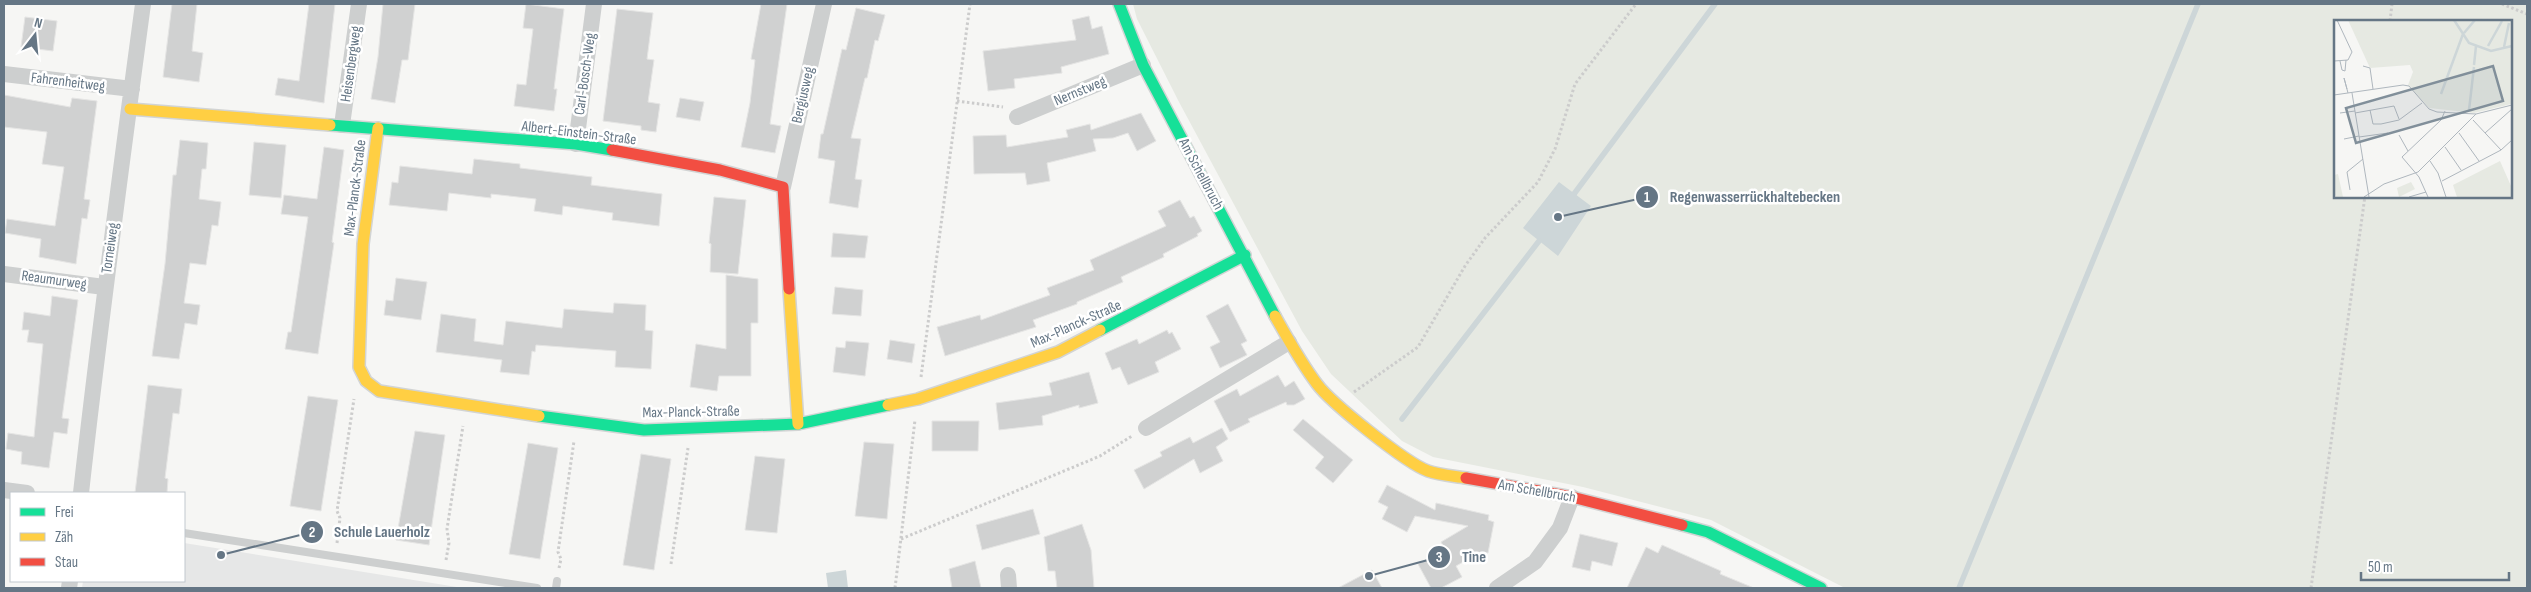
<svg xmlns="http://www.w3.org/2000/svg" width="2531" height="592" font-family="'Sofia Sans Condensed',sans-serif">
	<rect width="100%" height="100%" fill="#f6f6f4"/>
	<path fill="#e6e7e7" d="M184,543L463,588H82L83,581H184Z"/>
	<path fill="#e6e9e2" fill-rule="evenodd" d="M1133,4H2527V588H1845L1711,520L1583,487L1433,457L1402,441L1331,374L1302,331L1179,102L1137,19ZM2335,21H2510V196H2335Z"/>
	<path fill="#cdd6d8" d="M1559,182L1591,206L1558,256L1523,228Z
		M846,570L848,588H828L826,573Z"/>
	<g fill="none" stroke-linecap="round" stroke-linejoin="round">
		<path stroke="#cdd6d8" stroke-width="5.5" d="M1574,194L1715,4
			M1402,419L1539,241
			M1959,588L2198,4"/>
	</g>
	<path fill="#d0d1d1" stroke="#e5e5e4" d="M172,4H197L192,51L203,53L199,82L163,77Z
		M309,4H335L324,103L275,95L278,78L299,81Z
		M383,4H415L408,60H402L395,103L371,99L378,57Z
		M526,4L564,9L554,89H557L554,111L514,106L517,84L526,85L533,29L523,28Z
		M761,4H787L770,124L781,126L775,153L741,147L750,103L755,60L751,59Z
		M856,8L885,15L878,41L875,40L867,78H865L851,138L861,139L855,179L862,180L858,208L829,203L835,161L818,158L821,134H823L842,49L846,50Z
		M617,9L653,13L647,59L654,60L648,102L660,104L656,132L641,130V126L603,121Z
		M1089,16L1092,29L1102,26L1109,54L1061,67L1062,73L1014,79L1015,88L988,91L983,51L1076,40L1072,20Z
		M25,17L57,21L53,51L21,47Z
		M4,95L70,107L72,98L97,101L84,199L90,200L87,219L82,218L76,264L39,257L41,239L5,233L7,219L55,226L64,167L42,164L47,132L4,127Z
		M680,98L704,102L700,121L676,117Z
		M1141,113L1156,141L1137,151L1128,133L1113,138L1093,139L1096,151L1047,163L1050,181L1027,185L1025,173L974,174L973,136L1006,135L1007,147L1068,137L1066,130L1090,124L1091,130Z
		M180,140L208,143L206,169H202L199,199L221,202L218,226L212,225L206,265L190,263L184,303L200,305L197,325L185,323L179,359L152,356L165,264L173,175H176Z
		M254,142L286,145L281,198L249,195Z
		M324,147L344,150L332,242L334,243L318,354L285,349L288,332H291L308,217L281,214L284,195L317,199Z
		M474,159L520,164V168L592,177L591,185L662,194L659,226L612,220L613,213L563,206L562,215L534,211L536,199L491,194V198L449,193L447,211L389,205L392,182L398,183L400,166L472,174Z
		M714,197L746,200L738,274L710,272L711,244L709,243Z
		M1180,200L1190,218L1194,216L1202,231L1197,234L1198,236L1163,254L1164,257L1121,277L1123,282L1077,302V304L1033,320L1036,327L945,356L937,327L980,315L981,320L1050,295L1047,288L1094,270L1090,260L1166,226L1158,211Z
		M833,233L868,236L865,258L831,257Z
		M726,275L758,279V323H751V376H719L717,391L690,387L696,344L726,349Z
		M396,278L427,282L421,320L384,315L386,300L393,301Z
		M835,287L863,290L861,316L832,314Z
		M52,296L78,300L62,418L69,419L67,434L54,432L49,468L21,464L22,452L6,449L8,433L34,437L43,344L27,342L29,330H22L24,312L50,316Z
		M614,303L646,305L645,330L653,331L651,369L615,367L616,351L536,345L535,352L532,351L529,375L500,372L502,360L436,352L441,314L476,319L474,341L503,345L506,321L562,328L564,309L613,313Z
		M1228,304L1247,341L1241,344L1247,355L1220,368L1210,347L1220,342L1206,316Z
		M1167,330L1169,334L1172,332L1181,349L1155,362L1159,372L1128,385L1120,367L1112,370L1105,353L1137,339L1139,344Z
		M890,340L915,344L912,363L887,359Z
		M846,341L869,343L865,376L833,372L836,347L845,348Z
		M1089,372L1098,403L1079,408V405L1042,416L1043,425L999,430L996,403L1052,395L1049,383Z
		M1278,375L1285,387L1294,381L1305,399L1294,405H1287L1286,402L1248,419L1250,422L1230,432L1214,401L1237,389L1240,396Z
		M148,385L182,389L179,414L173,413L165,478L168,479L167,493H135Z
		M308,396L338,400L321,511L290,506Z
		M1303,419L1353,460L1333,483L1315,468L1324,457L1293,430Z
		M932,421H979L978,451H932Z
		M1222,428L1228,439L1216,447L1223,461L1200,473L1194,459L1144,489L1134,470L1162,456L1160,452L1190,437L1193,443Z
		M415,431L445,435L429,545L396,540Z
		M864,442L894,444L887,519L855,516Z
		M528,443L558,448L540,559L509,554Z
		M641,454L671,459L654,570L623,565Z
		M755,456L785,459L777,533L745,530Z
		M1387,485L1435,510L1436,503L1489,515L1488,520L1494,522L1488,553L1481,552L1456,566L1462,577L1441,588H1431L1418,564L1445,549L1441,542L1468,526L1415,516L1407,532L1382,519L1388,507L1378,502Z
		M1033,509L1040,534L982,550L976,525Z
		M1082,524L1091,550L1094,588H1057L1055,571H1048L1044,537Z
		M1580,534L1618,543L1612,566L1592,561L1590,571L1572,567Z
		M1662,545L1721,571L1720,574L1754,588H1627L1646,547L1658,553Z
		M975,561L981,588H952L949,569Z
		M1372,570L1382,588H1338Z"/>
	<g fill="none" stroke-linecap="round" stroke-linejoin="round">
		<defs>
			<path id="fast" d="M1119,4L1143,65L1275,316
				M330,125L576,144L612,150
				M1100,330L1245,255
				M539,416L644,430L798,424L888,405
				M1682,525L1708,532L1821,588"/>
			<path id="slow" d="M130,109L330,125
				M378,128L363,244L359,367L366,381L379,391L539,416
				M789,289L798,424
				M1275,316C1288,339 1301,363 1317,384C1331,403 1406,463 1428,471C1439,475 1454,476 1466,478
				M888,405L918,399L1058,352L1100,330"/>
			<path id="jam" d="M612,150L720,170L783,187L789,289
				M1466,478L1572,497L1682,525"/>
		</defs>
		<use href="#fast" stroke="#d2d4d4" stroke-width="14"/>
		<use href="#slow" stroke="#d2d4d4" stroke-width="14"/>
		<use href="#jam" stroke="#d2d4d4" stroke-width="14"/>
		<path stroke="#ccc" stroke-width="3" stroke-dasharray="2.5 2.5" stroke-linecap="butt" d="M2502,4L2527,14
			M2390,21L2392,4
			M957,101L1003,107
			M921,377L970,4
			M1354,392L1418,347L1465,266L1485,238L1538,182L1555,149L1575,84L1636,4
			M901,539L1100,456L1132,436
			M337,543L340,518L337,511L354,399
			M446,560L449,543L447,529L463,426
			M671,564L688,448
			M559,568L561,559L558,552L574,441
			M895,588L915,420
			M2311,588L2365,196"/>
		<path stroke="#cdcfcf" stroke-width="8" d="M184,533L537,588
			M556,588L557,581"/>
		<path stroke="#cdcfcf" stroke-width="16" d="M4,74L132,89
			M1017,117L1143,65
			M342,125L359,4
			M576,144L594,4
			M783,187L824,4
			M4,274L104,287
			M1146,428L1289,342
			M4,490L27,493
			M81,493C99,330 121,167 143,4
			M1008,575L1009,588
			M69,588L70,581
			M1497,588L1535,562L1560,528L1572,497"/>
		<use href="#fast" stroke="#16e098" stroke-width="11"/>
		<use href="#slow" stroke="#ffcf43" stroke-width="11"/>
		<use href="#jam" stroke="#f24e42" stroke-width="11"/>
	</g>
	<g text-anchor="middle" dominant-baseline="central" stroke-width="5" stroke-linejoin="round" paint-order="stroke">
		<g font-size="15" fill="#657685" stroke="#fff">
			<text transform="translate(351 64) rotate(-82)">Heisenbergweg</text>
			<text transform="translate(585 74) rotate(-82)">Carl-Bosch-Weg</text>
			<text transform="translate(68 82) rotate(7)">Fahrenheitweg</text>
			<text transform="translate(1080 91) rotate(-23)">Nernstweg</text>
			<text transform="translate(803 95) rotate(-77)">Bergiusweg</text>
			<text transform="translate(579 133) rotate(7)">Albert-Einstein-Straße</text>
			<text transform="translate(1201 174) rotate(62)">Am Schellbruch</text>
			<text transform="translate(355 188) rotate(-83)">Max-Planck-Straße</text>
			<text transform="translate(110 248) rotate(-82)">Torneiweg</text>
			<text transform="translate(54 280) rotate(8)">Reaumurweg</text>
			<text transform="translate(1076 324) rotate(-24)">Max-Planck-Straße</text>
			<text transform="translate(691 412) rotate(-1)">Max-Planck-Straße</text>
			<text transform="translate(1537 491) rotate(10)">Am Schellbruch</text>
		</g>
	</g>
	<g transform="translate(2334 20)">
		<rect width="178" height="178" fill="#f6f6f4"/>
		<path d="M14,0H177V84L140,93L95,88L74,65L79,52L76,45L36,48ZM166,141L177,166V177H123L119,165ZM4,154L9,177H2L0,172V155ZM77,162L81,169L65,177L63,168Z" fill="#e6e9e2"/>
		<path fill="none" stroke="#cdd6d8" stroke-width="2.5" d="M120,0L135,23L157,31L178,26M130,13L141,0M154,26L168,1M170,27L175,3M140,45L142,26M107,74L129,14M135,90L140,47"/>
		<path fill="none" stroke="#afb7be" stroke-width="1" d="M0,41L14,40L18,32L3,0M6,41L8,50L11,51L12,40M29,46L36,48L39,69M13,69L10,58L14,73M18,73L35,177M0,75L69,65L75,66L95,89L103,92L142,94L178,85M36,90L39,104H47L65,100L88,83M6,93L21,91M21,93L60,86L65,99M139,100L167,130M125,113L145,141M151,113L178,89M65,115L74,131M25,117L54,113M10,119L25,116M111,127L127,150M96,141L104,153L112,177M108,161L167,130L178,120M16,170L13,152L29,139M30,177L50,164L84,152L142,94M75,177L92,172M94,177L85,157L68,137L107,100L111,91"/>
		<path fill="#818f9a" fill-opacity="0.15" stroke="#818f9a" stroke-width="2.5" d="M159,46L169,81L22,123L12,88Z"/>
		<rect width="178" height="178" fill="none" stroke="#657685" stroke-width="2.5"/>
	</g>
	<path fill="none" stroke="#657685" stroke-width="2" d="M1558 217L1647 197M221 555L312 532M1369 576L1439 557"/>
	<g fill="#657685" stroke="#fff" stroke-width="2">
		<circle cx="1558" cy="217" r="5"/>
		<circle cx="221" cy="555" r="5"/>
		<circle cx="1369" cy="576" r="5"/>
		<circle cx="1647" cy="197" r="12"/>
		<circle cx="312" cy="532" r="12"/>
		<circle cx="1439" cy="557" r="12"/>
	</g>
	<g font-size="15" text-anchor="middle" font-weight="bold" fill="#fff">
		<text x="1647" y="202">1</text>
		<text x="312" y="537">2</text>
		<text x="1439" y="562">3</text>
	</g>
	<g font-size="16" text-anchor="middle" font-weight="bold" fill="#657685" stroke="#fff" stroke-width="5" stroke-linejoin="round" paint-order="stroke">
		<text x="1755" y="202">Regenwasserrückhaltebecken</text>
		<text x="382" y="537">Schule Lauerholz</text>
		<text x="1474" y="562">Tine</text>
	</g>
	<rect width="2531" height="592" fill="none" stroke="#657685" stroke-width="10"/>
	<rect x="10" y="492" width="175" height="90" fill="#ffffff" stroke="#c1c8ce"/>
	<rect x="20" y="508" width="25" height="8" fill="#16e098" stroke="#c1c8ce"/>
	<text x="55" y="517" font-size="15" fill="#657685">Frei</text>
	<rect x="20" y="533" width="25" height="8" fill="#ffcf43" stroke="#c1c8ce"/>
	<text x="55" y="542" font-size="15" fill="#657685">Zäh</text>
	<rect x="20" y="558" width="25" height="8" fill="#f24e42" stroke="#c1c8ce"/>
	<text x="55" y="567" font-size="15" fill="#657685">Stau</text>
	<g transform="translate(35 35) rotate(16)" stroke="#ffffff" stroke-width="4" paint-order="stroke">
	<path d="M0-4L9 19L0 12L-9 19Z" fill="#657685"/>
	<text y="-8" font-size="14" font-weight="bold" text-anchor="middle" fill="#657685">N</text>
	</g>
	<path d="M2361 572v8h148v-8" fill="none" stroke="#657685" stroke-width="2.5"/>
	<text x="2368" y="572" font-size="15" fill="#657685" stroke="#ffffff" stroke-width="4" paint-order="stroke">50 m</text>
</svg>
